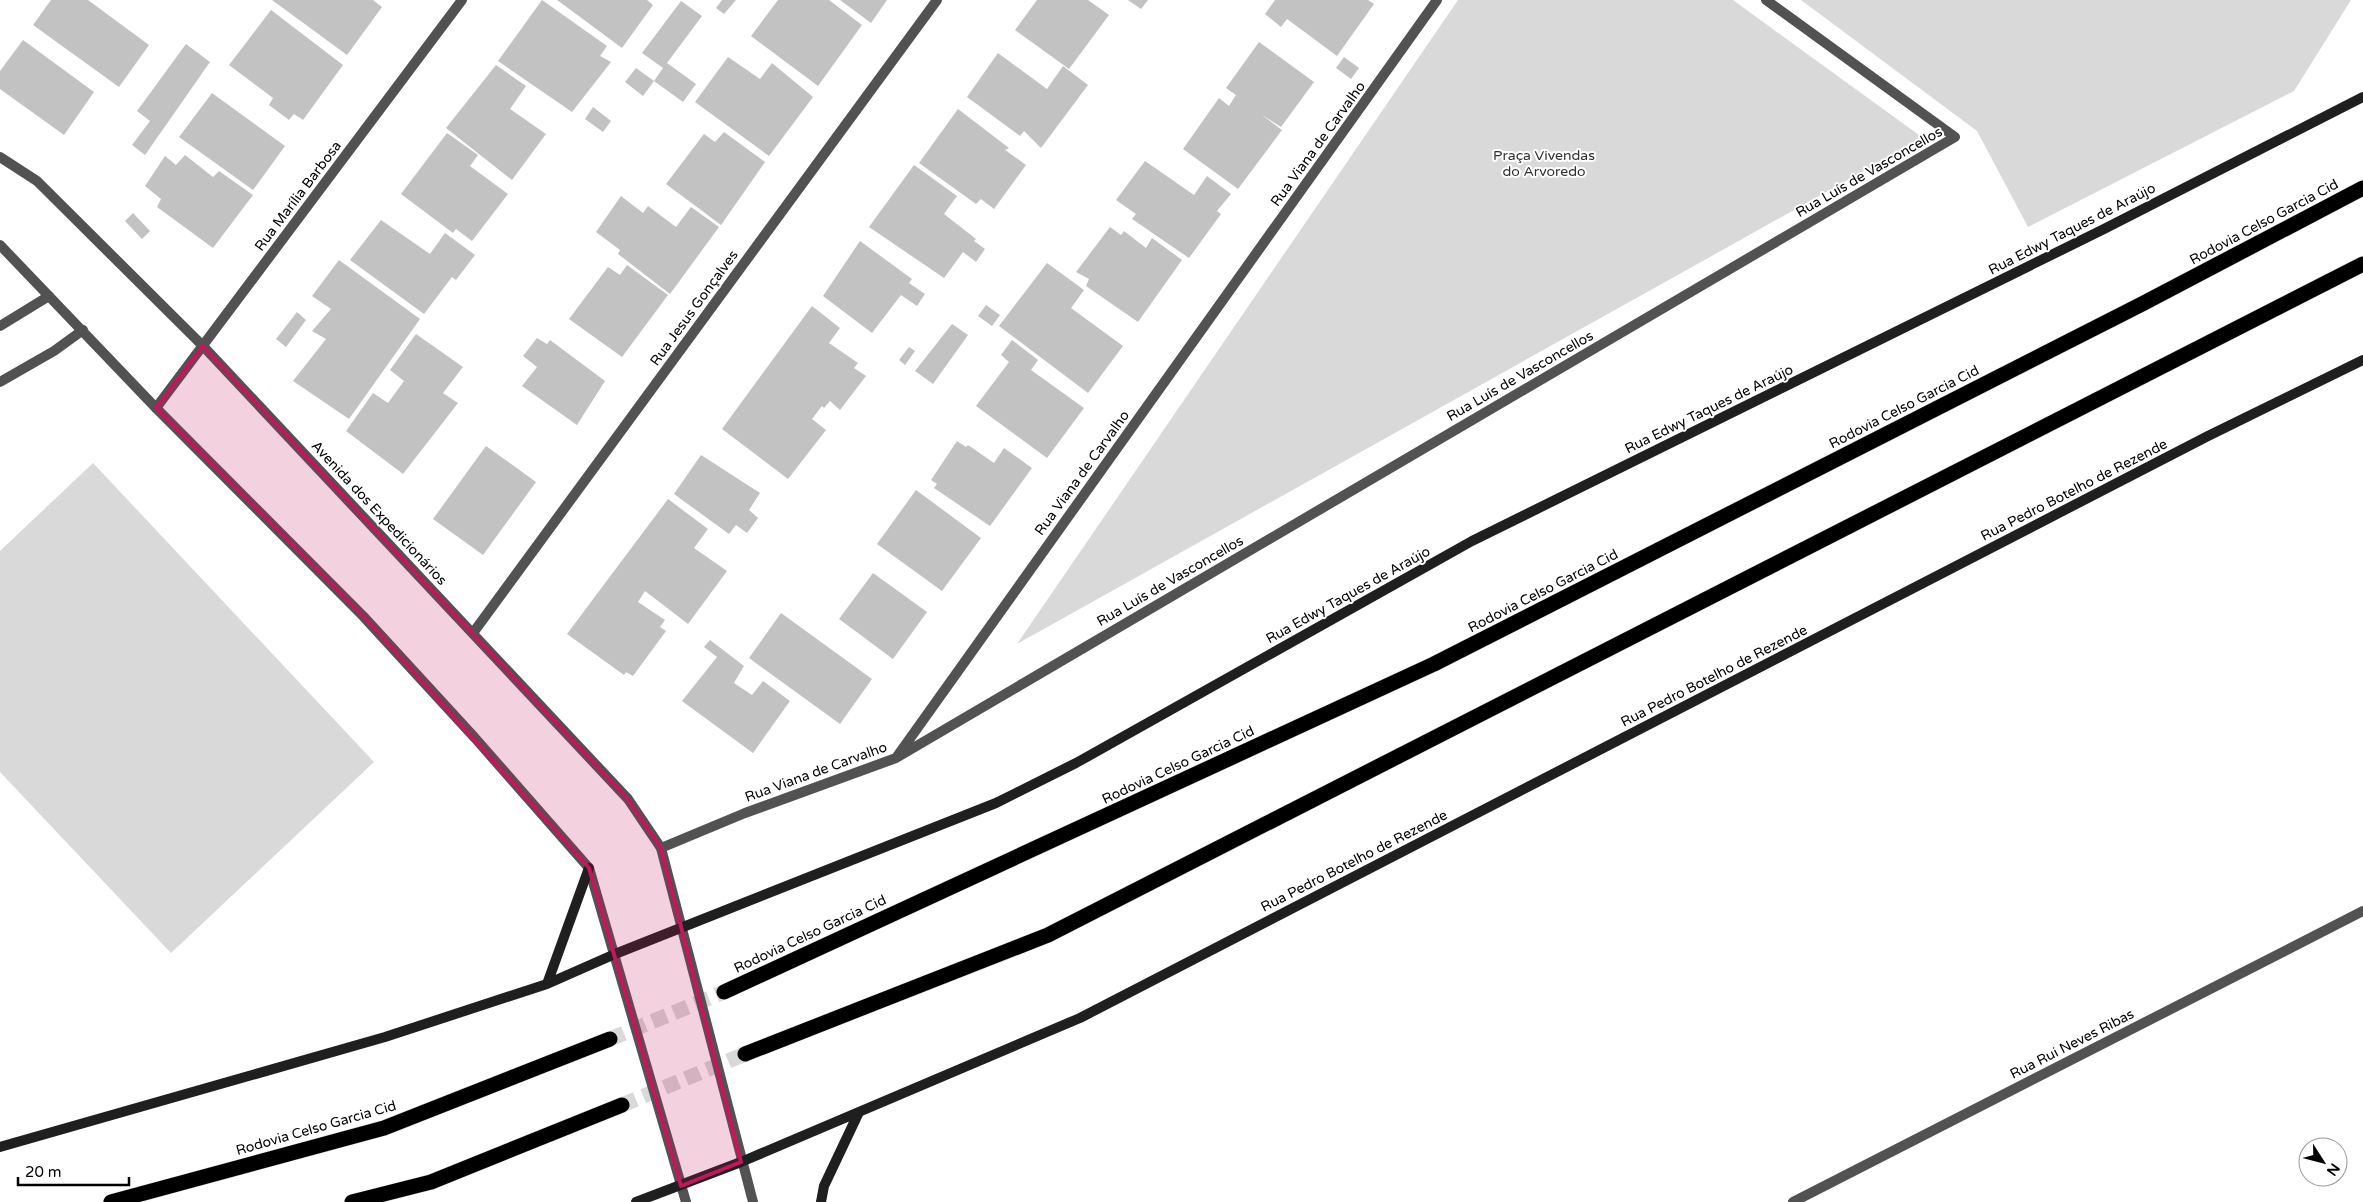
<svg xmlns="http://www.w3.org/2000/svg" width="2363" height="1202" font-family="'Varela Round',sans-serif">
	<rect width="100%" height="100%" fill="#fff"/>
	<path fill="#d9d9d9" d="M1458,0H1733L1923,138L1017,644Z
		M1801,0H2351L2294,91L2028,227L1977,131Z
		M93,463L374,762L171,953L0,772V551Z"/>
	<path fill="#c2c2c2" d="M51,0H88L149,45L119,87L33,25Z
		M272,0H373L382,7L347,55Z
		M542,0L607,46L600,56L611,62L572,112L498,61Z
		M557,0H647L653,5L622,48Z
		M722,0H736L724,14L716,8Z
		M778,0H829L862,25L818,86L751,36Z
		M840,0H887L871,23Z
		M1037,0H1088L1109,15L1069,69L1015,30Z
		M1128,0H1148L1141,9Z
		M1275,0H1368L1374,4L1337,56L1287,19L1281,27L1265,14Z
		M681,1L702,16L667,63L696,84L683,102L654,81L663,68L642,53Z
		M271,10L343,65L303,120L294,114L289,120L269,105L273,98L229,65Z
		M23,40L94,92L64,135L0,89V71Z
		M1259,42L1314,82L1281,127L1262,115L1282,130L1238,189L1183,149L1219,98L1229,106L1236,95L1226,88Z
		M186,44L210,62L145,155L132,145L150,121L137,111Z
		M998,53L1047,89L1063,66L1088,85L1041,148L1024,131L1020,136L967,97Z
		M728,57L760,79L772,63L813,97L769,156L695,102Z
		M1344,57L1359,68L1351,79L1336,68Z
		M496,65L526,86L510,109L546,134L512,180L446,128Z
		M636,68L654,81L643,96L625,82Z
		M212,93L285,146L253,190L179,137Z
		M593,107L611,121L603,132L585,119Z
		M958,109L1009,148L1005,150L1026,165L994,209L981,199L976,204L919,163Z
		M724,132L765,162L721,225L666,184L704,134L715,142Z
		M447,133L478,155L470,166L508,194L472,241L456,229L453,233L401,194Z
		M185,155L213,177L219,171L253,195L213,248L157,207L161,199L145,186L165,156L176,165Z
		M1145,161L1194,195L1207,176L1231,194L1217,211L1221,214L1189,258L1132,219L1136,214L1116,200Z
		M914,165L957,196L944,214L976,239L974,241L985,249L976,262L963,252L944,278L869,227Z
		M621,196L643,213L648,206L676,227L691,207L719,227L670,294L618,254L620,250L596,232Z
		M133,213L150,231L142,239L125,221Z
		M381,220L430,254L445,233L475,255L456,280L452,277L424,314L350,260Z
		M1110,227L1121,235L1124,231L1146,248L1152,238L1182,260L1138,322L1086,286L1089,279L1076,272Z
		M860,241L912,279L909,283L925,294L917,306L901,295L872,333L823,296Z
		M339,260L420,319L349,419L293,381L326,339L312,331L331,309L312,296Z
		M1047,263L1084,290L1071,308L1123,346L1088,393L999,326Z
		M627,265L668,295L622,357L569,319L608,267L620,275Z
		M986,305L1000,315L992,326L978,316Z
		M812,306L840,328L829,343L858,363L854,368L866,376L840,410L830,401L824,408L822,406L812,419L826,430L788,479L722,429Z
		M297,312L306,320L286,347L276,339Z
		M952,324L968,335L933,384L915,371Z
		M416,334L463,367L443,393L458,403L403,474L346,431L373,393L388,403L404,381L390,370Z
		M537,338L547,344L550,340L605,381L577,425L522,386L537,367L523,356Z
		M1012,340L1038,360L1031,370L1084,408L1047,458L976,406L1009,362L1001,355Z
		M909,347L915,351L905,365L899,360Z
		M957,441L966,447L968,445L994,463L1004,448L1032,468L990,526L934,488L937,484L931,480Z
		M486,446L536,482L483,555L433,519Z
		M701,455L760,493L749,510L758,518L747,533L736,525L729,534L674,494Z
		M916,490L981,538L942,591L877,544Z
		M668,499L708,529L694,548L727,571L688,624L645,591L638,602L665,620L660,627L666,631L633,676L626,672L624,675L567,634Z
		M873,573L927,612L893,659L839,619Z
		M781,613L872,679L840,724L749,658Z
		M710,640L744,666L734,683L752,695L763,681L790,701L753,753L682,701L717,657L704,647Z"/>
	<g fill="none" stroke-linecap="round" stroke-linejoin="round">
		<path stroke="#d9d9d9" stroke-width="15" stroke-dasharray="15 8" stroke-linecap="butt" d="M610,1039L724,992
			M622,1105L745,1054"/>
		<defs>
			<path id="motorway" d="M724,992L1434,664L2142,304L2363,188
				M745,1054L1048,935L2363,264
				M111,1202L384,1128L610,1039
				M352,1202L431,1182L622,1105"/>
		</defs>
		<use href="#motorway" stroke="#dbdbdb" stroke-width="16"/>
		<path stroke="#525252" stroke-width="10" d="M0,326L49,296
			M0,382L54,351L83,330"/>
		<path stroke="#525252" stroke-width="10" d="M156,408L462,0
			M473,633L937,0
			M896,758L1955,137L1766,0
			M661,848L745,813L896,758L1437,0
			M1793,1202L2363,911"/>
		<path stroke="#525252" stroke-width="10" d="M0,157L37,181L203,346L628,799L661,848L753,1202
			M0,245L156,408L363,616L475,738L589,868L686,1202"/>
		<path stroke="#1f1f1f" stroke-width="10" d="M547,984L589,868
			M0,1147L385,1037L547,984L615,954L996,803L1076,763L1472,541L2104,229L2363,97
			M636,1202L741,1162L1080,1018L2208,436L2363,360
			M821,1202L824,1186L859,1112"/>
		<use href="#motorway" stroke="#000" stroke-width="15"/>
	</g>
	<path fill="#c2185b" fill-opacity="0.2" stroke="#c2185b" stroke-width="4" stroke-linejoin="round" d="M203,346L628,799L661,848L741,1162L681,1186L589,868L363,616L156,408Z"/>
	<g text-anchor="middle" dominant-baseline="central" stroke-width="4" stroke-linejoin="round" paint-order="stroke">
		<g font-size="14" fill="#000" stroke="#fff">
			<text transform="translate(1318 144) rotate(-54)">Rua Viana de Carvalho</text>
			<text transform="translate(1869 172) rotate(-30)">Rua Luís de Vasconcellos</text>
			<text transform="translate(298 196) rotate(-53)">Rua Marília Barbosa</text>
			<text transform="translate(2264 222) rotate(-28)">Rodovia Celso Garcia Cid</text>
			<text transform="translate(2072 229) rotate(-27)">Rua Edwy Taques de Araújo</text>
			<text transform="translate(694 308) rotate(-54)">Rua Jesus Gonçalves</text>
			<text transform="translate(1520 376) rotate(-30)">Rua Luís de Vasconcellos</text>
			<text transform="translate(1904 407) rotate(-27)">Rodovia Celso Garcia Cid</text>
			<text transform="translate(1709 409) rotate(-26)">Rua Edwy Taques de Araújo</text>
			<text transform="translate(1082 473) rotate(-54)">Rua Viana de Carvalho</text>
			<text transform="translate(2074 490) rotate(-27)">Rua Pedro Botelho de Rezende</text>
			<text transform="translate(379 513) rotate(47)">Avenida dos Expedicionários</text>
			<text transform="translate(1170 581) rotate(-30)">Rua Luís de Vasconcellos</text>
			<text transform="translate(1543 591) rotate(-27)">Rodovia Celso Garcia Cid</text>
			<text transform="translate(1348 595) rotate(-29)">Rua Edwy Taques de Araújo</text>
			<text transform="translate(1714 676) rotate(-27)">Rua Pedro Botelho de Rezende</text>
			<text transform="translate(1178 765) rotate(-25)">Rodovia Celso Garcia Cid</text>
			<text transform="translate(816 772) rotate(-20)">Rua Viana de Carvalho</text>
			<text transform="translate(1354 861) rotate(-27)">Rua Pedro Botelho de Rezende</text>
			<text transform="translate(810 934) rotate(-25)">Rodovia Celso Garcia Cid</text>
			<text transform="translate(2072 1044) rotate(-27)">Rua Rui Neves Ribas</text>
			<text transform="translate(316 1128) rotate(-16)">Rodovia Celso Garcia Cid</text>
		</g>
		<g font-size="14" fill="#303030" stroke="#fff">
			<text x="1544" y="155">Praça Vivendas<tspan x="1544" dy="16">do Arvoredo</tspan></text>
		</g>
	</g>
	<g transform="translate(2323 1162) rotate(126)"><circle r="24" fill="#ffffff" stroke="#999999"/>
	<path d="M0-4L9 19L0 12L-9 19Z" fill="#000000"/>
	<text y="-8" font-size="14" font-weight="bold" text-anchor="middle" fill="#000000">N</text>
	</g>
	<path d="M18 1177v8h111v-8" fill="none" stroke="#000000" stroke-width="2.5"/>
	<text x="25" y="1177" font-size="15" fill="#000000" stroke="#ffffff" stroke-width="4" paint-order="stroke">20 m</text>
</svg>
